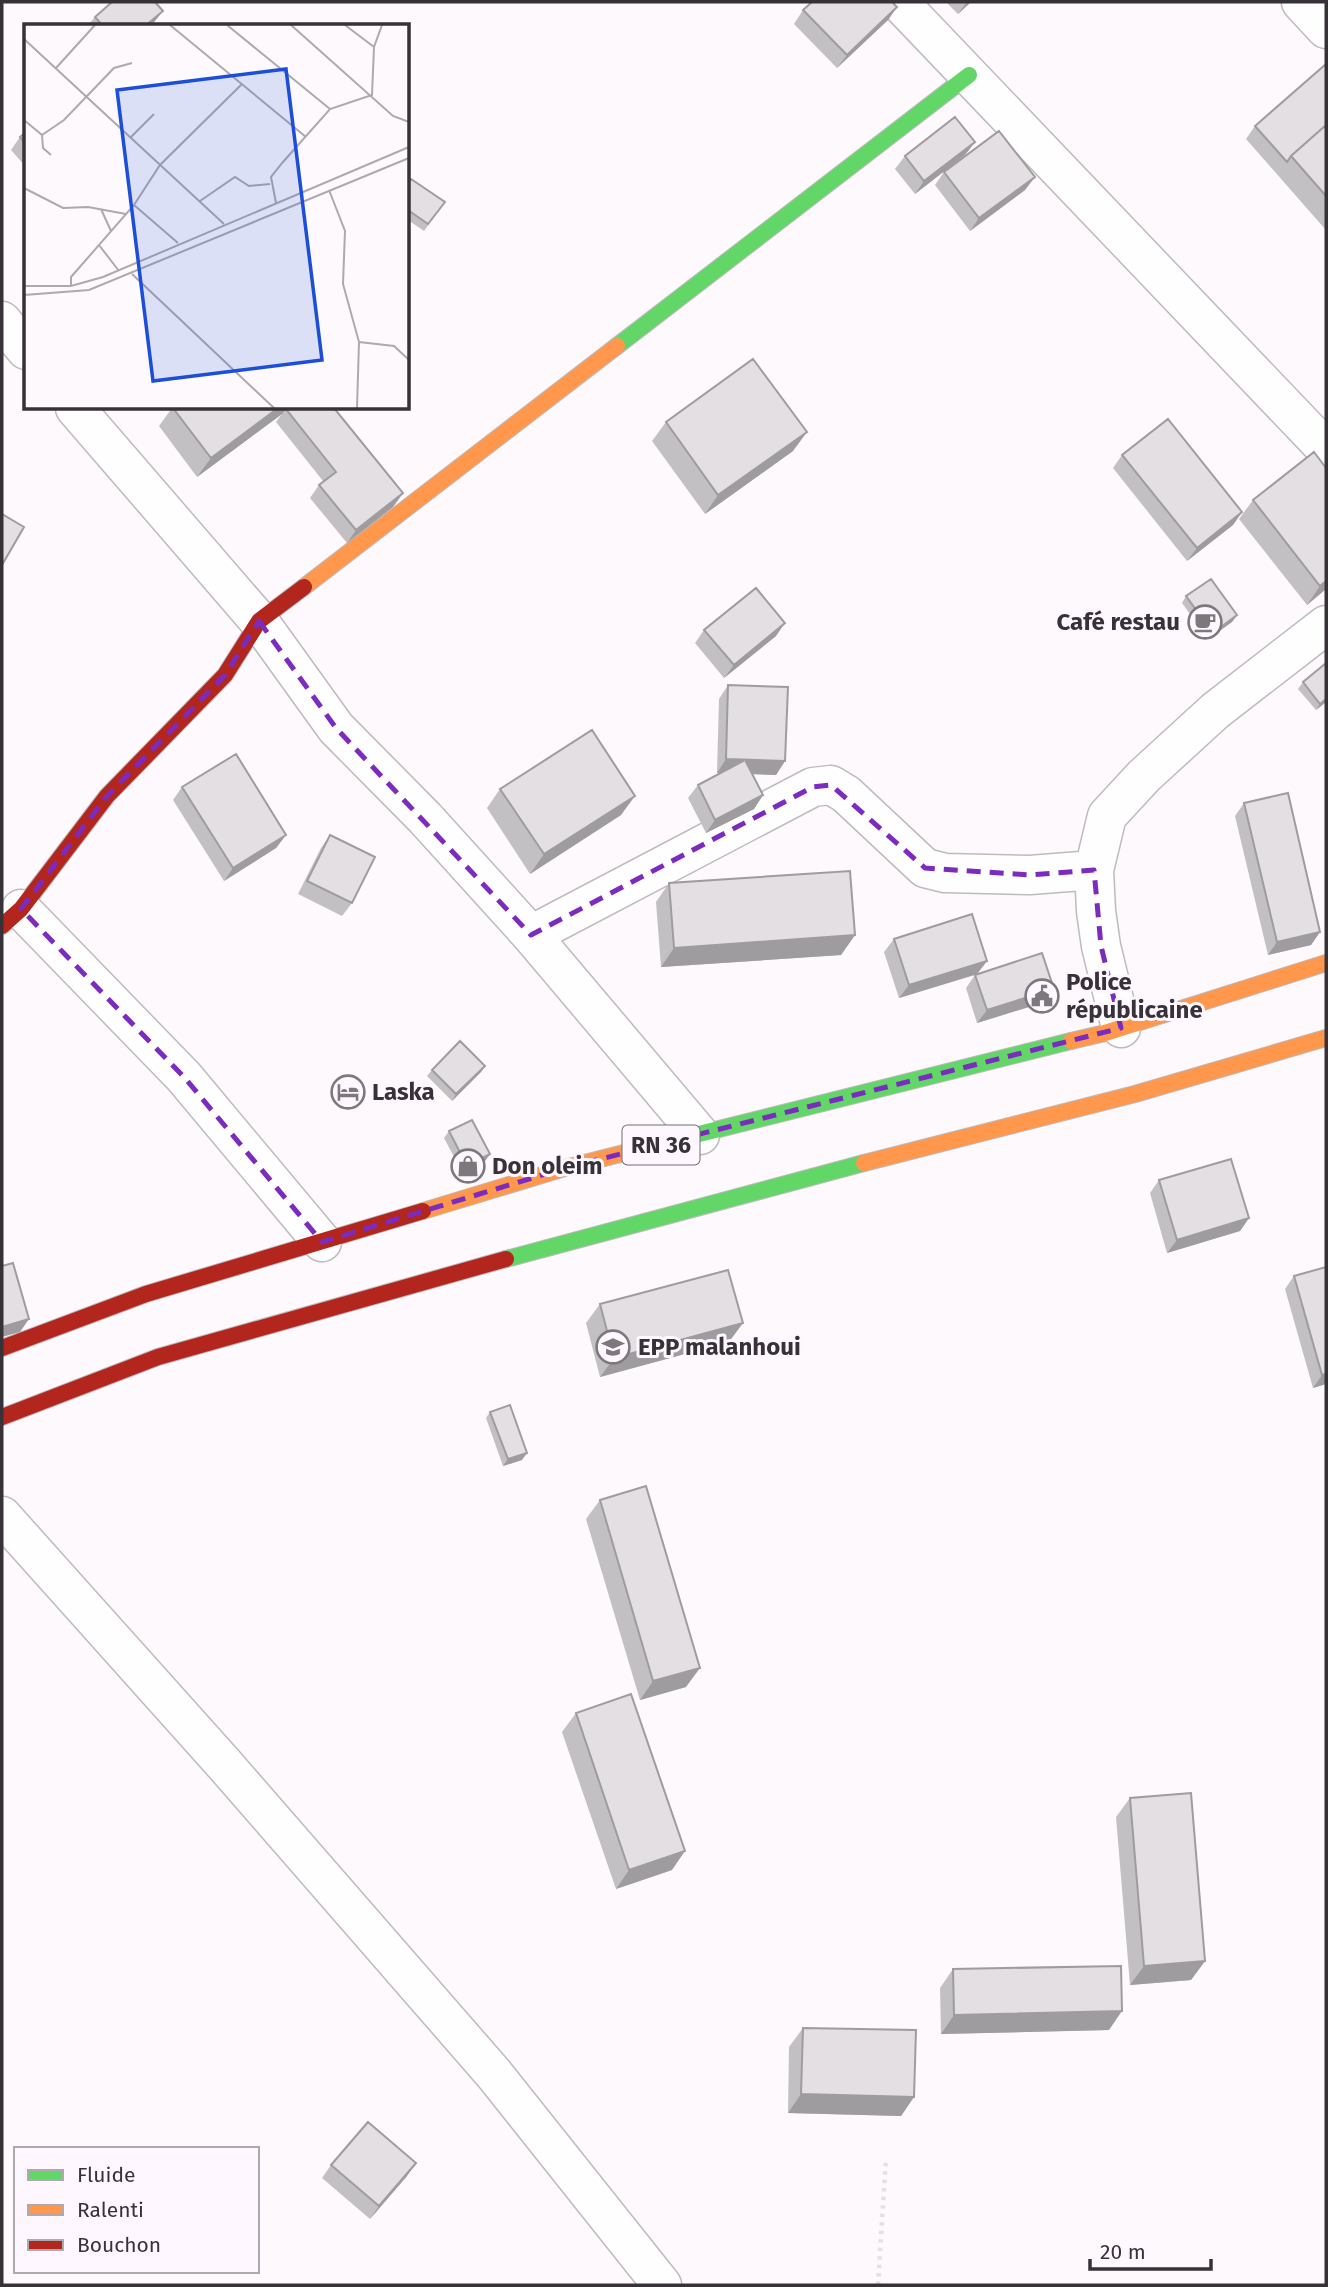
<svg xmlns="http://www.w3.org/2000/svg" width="1328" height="2287" font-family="'Fira Sans',sans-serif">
	<rect width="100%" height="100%" fill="#fdf9fd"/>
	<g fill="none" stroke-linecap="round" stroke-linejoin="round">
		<defs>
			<path id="street" d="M899,2L1326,449
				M1301,2L1326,29
				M2,321L26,350
				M75,408L259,621L336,728L425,818L531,935L700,1135
				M21,909L184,1077L322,1242
				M531,935L813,787L831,785L846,794L925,868L945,873L1030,875L1094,870
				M1121,1028L1101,946L1096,911L1094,870L1107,816L1144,776L1215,711L1326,625
				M2,1516L225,1765L494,2074L662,2285"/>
			<path id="fast" d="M617,346L969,75
				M679,1139L1071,1041
				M506,1259L864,1163"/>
			<path id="slow" d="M304,587L617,346
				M1071,1041L1105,1033L1326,963
				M864,1163L1135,1094L1326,1038
				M423,1211L565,1168L679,1139"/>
			<path id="jam" d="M2,926L21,909L107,796L225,675L259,621L304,587
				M2,1348L146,1294L423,1211
				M2,1417L158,1357L506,1259"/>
		</defs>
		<use href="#street" stroke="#bebabe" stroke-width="41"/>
		<use href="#fast" stroke="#bebabe" stroke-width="18"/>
		<use href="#slow" stroke="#bebabe" stroke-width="18"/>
		<use href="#jam" stroke="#bebabe" stroke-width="18"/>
		<path stroke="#e3e2e3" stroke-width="4.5" stroke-dasharray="3.5 5" stroke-linecap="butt" d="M878,2285L886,2158"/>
		<use href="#street" stroke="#fffeff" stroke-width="38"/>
		<use href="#fast" stroke="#63d668" stroke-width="16"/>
		<use href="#slow" stroke="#ff974d" stroke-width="16"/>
		<use href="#jam" stroke="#b3261e" stroke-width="16"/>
	</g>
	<path fill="#c3c0c3" d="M946,2H971L958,14Z
		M897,7L888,20L837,68L794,24L803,10Z
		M95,17L154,24L151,26H85L89,24Z
		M1326,64V228L1325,229L1246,139L1255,126Z
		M26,132V167L11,150L20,137Z
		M975,142L965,155L915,194L895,169L905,156Z
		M944,172L1025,190L970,231L935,185Z
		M408,184L445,202L424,231L408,220Z
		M172,408H334L403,493L393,507L347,543L310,498L319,485L323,481L276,422L282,414L197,477L159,426Z
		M666,422L793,451L705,514L652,441Z
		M1122,455L1242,512L1233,525L1187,561L1113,468Z
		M1326,468V589L1307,605L1239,519L1253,500Z
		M1186,596L1237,615L1232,622L1208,639L1182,603Z
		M704,630L776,636L724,678L695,643Z
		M1326,663V702L1316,710L1298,689L1303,682Z
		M728,685L785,761L776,775L752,774L763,795L754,809L706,833L688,798L698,785L721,773H717L719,699Z
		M182,787L286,835L276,848L224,881L173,800Z
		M500,789L621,815L530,874L487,808Z
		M1244,803L1320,932L1311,945L1268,955L1235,816Z
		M330,835L352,903L342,916L298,894L321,848Z
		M669,883L855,935L841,955L661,967L656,902Z
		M894,939L987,961L977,974L1045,1002L977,1023L966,988L975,975L899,998L884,952Z
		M485,1066L481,1072L452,1101L427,1076L432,1070Z
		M449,1131L490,1154L485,1161L462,1172L444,1138Z
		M1159,1180L1249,1218L1240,1231L1167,1253L1150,1193Z
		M1294,1276L1326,1384L1313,1388L1285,1289Z
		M600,1304L729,1342L600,1377L586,1323Z
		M490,1412L522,1460L503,1466L486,1418Z
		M600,1500L686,1687L640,1700L586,1519Z
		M576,1713L672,1870L616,1889L562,1732Z
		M1130,1798L1205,1961L1191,1980L1130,1985L1116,1817Z
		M953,1969L1109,2030L941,2034L940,1988Z
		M803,2028L914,2097L901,2116L788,2113L789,2047Z
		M331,2165L407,2176L370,2219L322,2178Z"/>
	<path fill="#9f9c9f" d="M967,2H971L958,14Z
		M897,7L888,20L837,68L847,55Z
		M163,11L151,26H145Z
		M975,142L965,155L915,194L924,181Z
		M1035,177L1025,190L970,231L979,218Z
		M278,408H291L286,409L282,414L197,477L211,458Z
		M807,432L793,451L705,514L718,495Z
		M403,493L393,507L347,543L356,530Z
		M1242,512L1233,525L1187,561L1197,548Z
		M1326,581V589L1307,605L1320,586Z
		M1237,615L1232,622L1208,639L1213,633Z
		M785,623L776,636L724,678L734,665Z
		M1326,699V702L1316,710L1320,704Z
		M726,759L785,761L776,775L717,773Z
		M763,795L754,809L706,833L715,820Z
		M635,796L621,815L530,874L544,854Z
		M286,835L276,848L224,881L233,868Z
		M1320,932L1311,945L1268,955L1277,942Z
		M855,935L841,955L661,967L674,948Z
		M987,961L977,974L899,998L909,985Z
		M1054,989L1045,1002L977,1023L987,1010Z
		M485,1066L481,1072L452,1101L456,1094Z
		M490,1154L485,1161L462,1172L467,1166Z
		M1249,1218L1240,1231L1167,1253L1177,1240Z
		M29,1319L20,1332L2,1337V1327Z
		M743,1323L729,1342L600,1377L614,1358Z
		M1326,1374V1384L1313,1388L1322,1375Z
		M527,1453L522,1460L503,1466L508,1459Z
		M700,1668L686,1687L640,1700L653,1681Z
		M685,1851L672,1870L616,1889L629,1870Z
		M1205,1961L1191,1980L1130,1985L1144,1966Z
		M1122,2011L1109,2030L941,2034L954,2015Z
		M801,2094L914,2097L901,2116L788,2113Z
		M416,2163L407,2176L370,2219L379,2206Z"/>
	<path fill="#e3dfe3" stroke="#9f9c9f" stroke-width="2" d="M112,2H155L163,11L145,26H103L95,17Z
		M812,2H892L897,7L847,55L803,10Z
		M1326,64V125L1291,156L1287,162L1255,126Z
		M955,117L975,142L924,181L905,156Z
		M1326,125V196L1291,156Z
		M999,131L1035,177L979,218L944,172Z
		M26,132V144L20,137Z
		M411,179L445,202L428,224L408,210V184Z
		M753,359L807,432L718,495L666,422Z
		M173,408H278L211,458Z
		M287,408H334L403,493L356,530L319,485L336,472L286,409Z
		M1168,419L1242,512L1197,548L1122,455Z
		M1314,452L1326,468V581L1320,586L1253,500Z
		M2,514L24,527L2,565Z
		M1211,579L1237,615L1213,633L1186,596Z
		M756,588L785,623L734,665L704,630Z
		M1326,663V699L1320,704L1303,682Z
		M728,685L788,687L785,761L726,759Z
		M592,730L635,796L544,854L500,789Z
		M236,754L286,835L233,868L182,787Z
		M745,760L763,795L715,820L698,785Z
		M1288,793L1320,932L1277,942L1244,803Z
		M330,835L375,857L352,903L307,881Z
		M850,871L855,935L674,948L669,883Z
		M972,914L987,961L909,985L894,939Z
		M1042,953L1054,989L987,1010L975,975Z
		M460,1041L485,1066L456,1094L432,1070Z
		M472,1120L490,1154L467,1166L449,1131Z
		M1231,1159L1249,1218L1177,1240L1159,1180Z
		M13,1263L29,1319L2,1327V1266Z
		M1326,1267V1374L1322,1375L1294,1276Z
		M728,1270L743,1323L614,1358L600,1304Z
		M510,1405L527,1453L508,1459L490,1412Z
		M646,1486L700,1668L653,1681L600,1500Z
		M631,1694L685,1851L629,1870L576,1713Z
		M1191,1793L1205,1961L1144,1966L1130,1798Z
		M1121,1966L1122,2011L954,2015L953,1969Z
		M803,2028L916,2030L914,2097L801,2094Z
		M368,2122L416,2163L379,2206L331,2165Z"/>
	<path fill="none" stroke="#7b2cbf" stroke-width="5" stroke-dasharray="14 9" stroke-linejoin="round" d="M259,621L336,728L531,935L813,787L831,785L925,868L1030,875L1094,870L1101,946L1121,1028L565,1168L322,1242L184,1077L21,909L107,796L225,675Z"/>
	<defs>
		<symbol id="cafe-ring" viewBox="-11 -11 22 22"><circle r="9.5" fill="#fef7ff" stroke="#7c787c" stroke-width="1.5"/><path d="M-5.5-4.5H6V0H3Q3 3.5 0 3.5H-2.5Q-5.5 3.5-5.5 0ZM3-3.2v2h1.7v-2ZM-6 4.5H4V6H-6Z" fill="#7c787c"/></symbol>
		<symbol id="civic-ring" viewBox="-11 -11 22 22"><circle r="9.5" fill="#fef7ff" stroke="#7c787c" stroke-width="1.5"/><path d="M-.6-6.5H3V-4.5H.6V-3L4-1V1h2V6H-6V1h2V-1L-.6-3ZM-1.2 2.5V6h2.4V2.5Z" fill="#7c787c"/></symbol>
		<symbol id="hotel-ring" viewBox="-11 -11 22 22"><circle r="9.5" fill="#fef7ff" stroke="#7c787c" stroke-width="1.5"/><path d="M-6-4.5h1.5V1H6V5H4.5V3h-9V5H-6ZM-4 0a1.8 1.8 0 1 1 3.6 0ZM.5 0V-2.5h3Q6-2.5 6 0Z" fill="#7c787c"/></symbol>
		<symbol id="shop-ring" viewBox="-11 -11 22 22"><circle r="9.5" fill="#fef7ff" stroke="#7c787c" stroke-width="1.5"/><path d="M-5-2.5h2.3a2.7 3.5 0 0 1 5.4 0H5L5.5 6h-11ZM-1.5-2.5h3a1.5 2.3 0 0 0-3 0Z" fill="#7c787c"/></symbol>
		<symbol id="school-ring" viewBox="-11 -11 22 22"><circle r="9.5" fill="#fef7ff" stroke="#7c787c" stroke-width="1.5"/><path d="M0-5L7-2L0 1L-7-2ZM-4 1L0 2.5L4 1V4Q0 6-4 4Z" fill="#7c787c"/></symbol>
	</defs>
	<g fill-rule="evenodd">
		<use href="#cafe-ring" x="1186" y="603" width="38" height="38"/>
		<use href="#civic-ring" x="1023" y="977" width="38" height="38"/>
		<use href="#hotel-ring" x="329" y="1073" width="38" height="38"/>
		<use href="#shop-ring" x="449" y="1147" width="38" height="38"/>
		<use href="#school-ring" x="594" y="1328" width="38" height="38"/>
	</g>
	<g text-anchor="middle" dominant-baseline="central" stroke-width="6" stroke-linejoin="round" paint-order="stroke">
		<rect fill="#fef7ff" stroke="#736d73" stroke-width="2" x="622.5" y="1125.5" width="77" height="39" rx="5"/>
		<g font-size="23" font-weight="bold" fill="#373237">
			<text x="661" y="1145">RN 36</text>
		</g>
		<g font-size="24" font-weight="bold" fill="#373237" stroke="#fef7ff" text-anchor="start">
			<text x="1180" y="622" text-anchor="end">Café restau</text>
			<text x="1066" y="982">Police<tspan x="1066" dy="28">républicaine</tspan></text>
			<text x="372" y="1092">Laska</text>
			<text x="492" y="1166">Don oleim</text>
			<text x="638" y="1347">EPP malanhoui</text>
		</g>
	</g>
	<g transform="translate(24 24)">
		<rect width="385" height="385" fill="#fdf9fd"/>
		<path fill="none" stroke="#aea9ae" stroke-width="2" d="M146,1L282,113M203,1L306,85M267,1L369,92L385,98M321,1L350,23M0,15L200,200M32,44L71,1M0,96L18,111L19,124L27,131M18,111L40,96L90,44L108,39M106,114L130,90M0,164L39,184L64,183L102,190M305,166L321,207L319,260L335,318L333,384M176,177L211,153L225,162L246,160M252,179L247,153L259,138L306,85L348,71L350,23L358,1M110,181L154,219M77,185L87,207M75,221L95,247M108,250L250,384M0,262H47L79,253L385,123M47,262V253L110,181L136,141L218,60M0,271L65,266L385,134M335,318L370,322L385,336"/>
		<path fill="#1d4ed8" fill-opacity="0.15" stroke="#1d4ed8" stroke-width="3.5" d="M262,45L298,336L129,357L93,66Z"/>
		<rect width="385" height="385" fill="none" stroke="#373237" stroke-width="3.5"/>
	</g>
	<rect width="1328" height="2287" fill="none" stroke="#373237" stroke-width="7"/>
	<rect x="14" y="2147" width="245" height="126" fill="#fef7ff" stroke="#aea8af" stroke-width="2"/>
	<rect x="28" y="2170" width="35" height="10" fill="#63d668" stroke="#aea8af" stroke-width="2"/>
	<text x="77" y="2182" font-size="21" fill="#373237">Fluide</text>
	<rect x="28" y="2205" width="35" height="10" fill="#ff974d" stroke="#aea8af" stroke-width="2"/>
	<text x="77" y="2217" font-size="21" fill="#373237">Ralenti</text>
	<rect x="28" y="2240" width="35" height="10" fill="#b3261e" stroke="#aea8af" stroke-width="2"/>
	<text x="77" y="2252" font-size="21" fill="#373237">Bouchon</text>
	<path d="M1090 2259v10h121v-10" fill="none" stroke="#373237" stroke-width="3.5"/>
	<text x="1100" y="2259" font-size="21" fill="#373237" stroke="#fef7ff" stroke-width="5" paint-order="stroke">20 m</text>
</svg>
